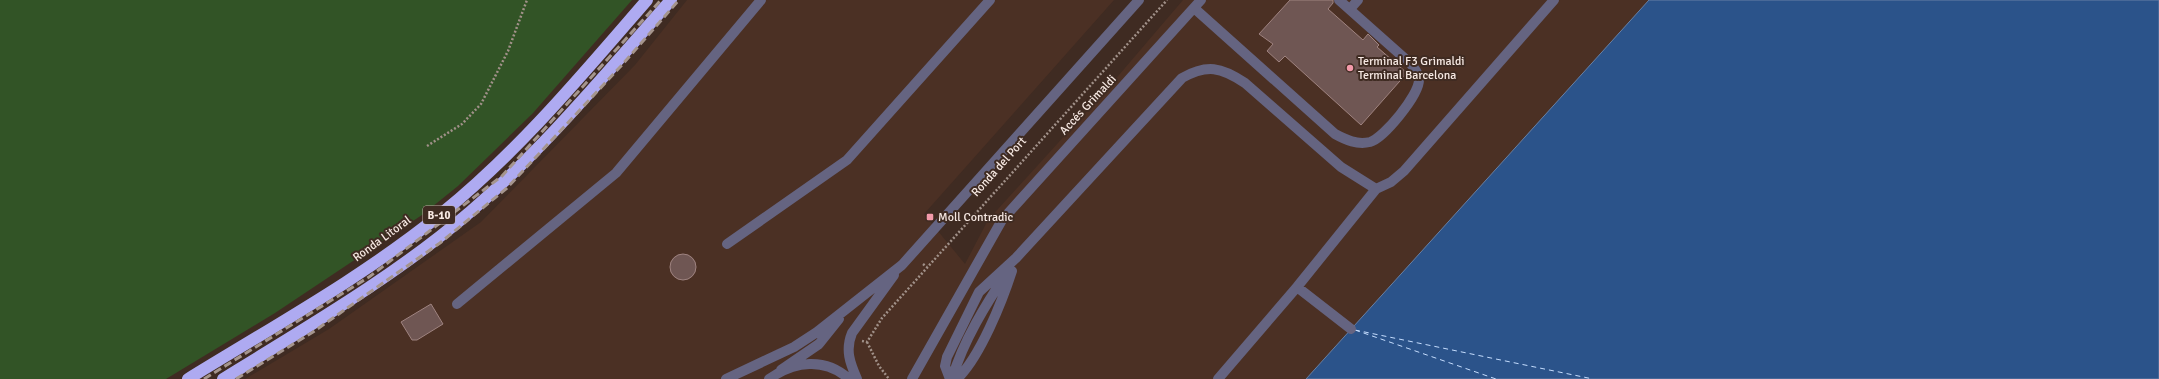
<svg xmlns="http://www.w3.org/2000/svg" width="2159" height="379" font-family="Signika,sans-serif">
	<rect width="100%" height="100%" fill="#3f2b22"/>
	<path fill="#4b3024" d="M687,0H1114L924,214L965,264L988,220L1107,89L1183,0H1649L1306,379H245L329,329L481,222L635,65Z"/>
	<path fill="#325426" d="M0,0H632L533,113L458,186L422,215L275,313L166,379H0Z"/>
	<path fill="#2b538a" stroke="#6880a5" d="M1649,0H2159V379H1306Z"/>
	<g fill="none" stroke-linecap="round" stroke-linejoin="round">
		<path stroke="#c5ddfe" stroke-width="1" stroke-dasharray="5 4" stroke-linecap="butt" d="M1355,330L1593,379
			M1355,330L1496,379"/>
	</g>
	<path fill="#6f5653" stroke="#9f8380" d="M1290,0H1333V3L1328,9L1363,40L1368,34L1379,45L1377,47L1407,73L1361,125L1285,56L1279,62L1267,51L1273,44L1259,34Z
		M670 267a13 13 0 1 1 26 0a13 13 0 1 1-26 0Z
		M431,304L443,324L417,340H412L401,322Z"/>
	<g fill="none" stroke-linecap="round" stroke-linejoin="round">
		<path stroke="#a19189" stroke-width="2.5" stroke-dasharray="2 2" stroke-linecap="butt" d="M427,146L462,124L481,104L508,51L527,0
			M923,264L927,267
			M862,341L867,342L882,318L1167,0
			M867,342L879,366L889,379"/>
		<path stroke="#656481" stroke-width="10" d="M1194,8L1335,134C1346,140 1357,145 1370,142C1384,138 1419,95 1419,80C1419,74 1415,69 1411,64L1339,0
			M1350,9L1358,0
			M727,244L847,160L990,0
			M1297,287L1351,329
			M457,304L616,173L761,0
			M781,370L819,344L839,319
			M726,379L794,347L817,332L902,265L1139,0
			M769,379C794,361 825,357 849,379
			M857,379C850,363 845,350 852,333L894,275
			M912,379L1002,220L1201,0
			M950,379L945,366L947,357L979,292L1016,258L1182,78C1207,64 1221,67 1245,83L1341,167L1376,189L1391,182L1404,171L1554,0
			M952,379C963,341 986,304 1008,271
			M957,379C980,357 1002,302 1012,271
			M1218,379L1297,287L1376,189"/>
		<path stroke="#aeaaf1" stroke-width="12" d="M188,379C274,326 363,277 441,214C519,151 582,75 647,0
			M223,379C307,327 394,277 470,212C544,149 606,73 671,0"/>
		<path stroke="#a5958d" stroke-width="3" stroke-dasharray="8 4" stroke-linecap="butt" d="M204,379L369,277L502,176L661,0
			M236,379L313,332L440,243L507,188L621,66L679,0"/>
	</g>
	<g fill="#f39aaa" stroke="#3f2b22" stroke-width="1.5">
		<circle cx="1350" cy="68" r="4"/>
		<rect x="926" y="213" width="8" height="8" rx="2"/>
	</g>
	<g text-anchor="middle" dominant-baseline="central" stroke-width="4" stroke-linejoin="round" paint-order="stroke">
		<rect fill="#3f2b22" stroke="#c0b0a9" stroke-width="1" x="423" y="206" width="32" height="18" rx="3"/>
		<g font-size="11" font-weight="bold" fill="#f7e9e3">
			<text x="439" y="215">B-10</text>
		</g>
		<g font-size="12" fill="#f7e9e3" stroke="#3f2b22" text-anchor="start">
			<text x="1358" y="61">Terminal F3 Grimaldi<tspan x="1358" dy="14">Terminal Barcelona</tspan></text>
			<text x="938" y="217">Moll Contradic</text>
		</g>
		<g font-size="12" fill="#f7e9e3" stroke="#3f2b22">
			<text transform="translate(1088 105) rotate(-47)">Accés Grimaldi</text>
			<text transform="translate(999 167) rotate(-48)">Ronda del Port</text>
			<text transform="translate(382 239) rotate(-36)">Ronda Litoral</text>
		</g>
	</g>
</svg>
